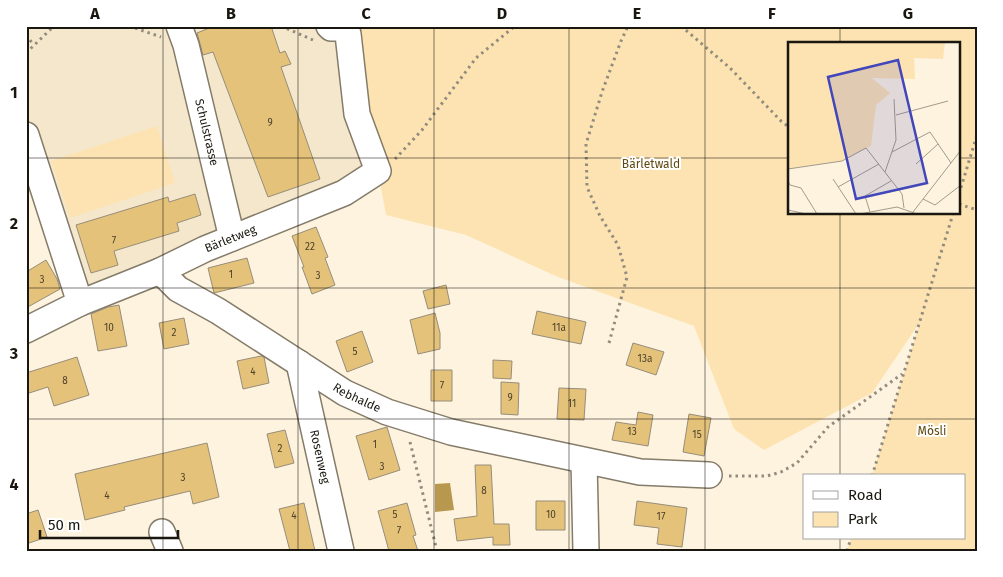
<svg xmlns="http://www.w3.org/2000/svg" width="1003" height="577" font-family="'Fira Sans',sans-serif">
	<rect width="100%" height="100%" fill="#fdf3df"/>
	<path fill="#f4e7cc" d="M26,26H329L341,28L378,171L80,303L26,135Z"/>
	<path fill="#fce3b1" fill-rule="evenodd" d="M329,26H977V551H847L851,538H964V476H872L920,322L872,393L764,450L734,429L694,326L558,277L466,235L386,215L378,171L348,35ZM789,44H959V214H789Z
		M157,126L175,183L70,218L51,161Z"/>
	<path fill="#b8974f" d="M450,483L454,510L435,512V484Z"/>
	<path fill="#e5c27a" stroke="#968d7b" d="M214,26H271L280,53L285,51L291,64L281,67L320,179L268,197L213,52L203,55L197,33Z
		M195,194L201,215L177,223L179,231L114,251L118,265L91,273L76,225L168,197L169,202Z
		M316,227L328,257L325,258L335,285L312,294L302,267H304L292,236Z
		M247,258L254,283L214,293L208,268Z
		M46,260L57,279L60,289L26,308V272Z
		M446,285L450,304L428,309L423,291Z
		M119,305L127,346L98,351L91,314L108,307Z
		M537,311L586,322L581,344L532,334Z
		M435,313L440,333V349L418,354L410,320Z
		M184,318L189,344L164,349L159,323Z
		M362,331L373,362L347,372L336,341Z
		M633,343L664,352L656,375L626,365Z
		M261,356L264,357L269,383L243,389L237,361Z
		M77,357L89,395L54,406L48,387L26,394V373Z
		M493,360L512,361L511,379L493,378Z
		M431,370H452V401H431Z
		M501,382L519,383L518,415L501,414Z
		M559,388L586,389L584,420L557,419Z
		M638,412L653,415L648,446L612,440L616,422L636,425Z
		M689,414L711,418L704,456L683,452Z
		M387,427L400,470L369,480L356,436Z
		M285,430L294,463L275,468L267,434Z
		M207,443L219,497L193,504L190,491L124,507L125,510L85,520L75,474Z
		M475,465H491L494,524H509L510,545H493V537L457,541L454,519L477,516Z
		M536,501H565V530H536Z
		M637,501L687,508L682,547L657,544L659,528L634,525Z
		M304,503L315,551H290L279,509Z
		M407,503L416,535L413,536L418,551H389L378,511Z
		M38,510L47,537L26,544V514Z"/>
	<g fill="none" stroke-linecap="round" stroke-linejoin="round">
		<defs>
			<g id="minor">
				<path id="s1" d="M179,26L186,45L232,238"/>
				<path d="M26,135L80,303"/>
				<path id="s2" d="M160,271L178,289L218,311L345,393L387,412L451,432L640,472L709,475"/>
				<path id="s3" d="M26,330L80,303L160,271L205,249L344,193L378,171L357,114L348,34L341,28H331L329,26"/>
				<path id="s4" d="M299,363L341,551"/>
				<path d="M584,461L586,551"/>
				<path d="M162,532L170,551"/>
			</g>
		</defs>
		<use href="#minor" stroke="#847b69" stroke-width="28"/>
		<path stroke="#938c7e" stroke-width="3" stroke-dasharray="2.5 4" stroke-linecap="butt" d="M129,26L161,37
			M281,26L313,40
			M681,26L730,68L781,121L789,127
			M26,35L33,44
			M26,53L54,26
			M395,159L422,130L476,58L515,26
			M959,194L977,135
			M959,204L977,210
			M609,343L627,277L618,245L600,216L587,187L586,144L602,92L621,41L628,26
			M410,442L437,551
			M729,476H767L781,472L797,463L828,427L902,374
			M872,476L953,214
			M847,551L851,538"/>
		<use href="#minor" stroke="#fff" stroke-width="25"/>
	</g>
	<path fill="none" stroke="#1a1710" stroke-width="1" stroke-opacity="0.55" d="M163,26V551M298,26V551M434,26V551M569,26V551M705,26V551M840,26V44M26,158H789M959,158H977M840,214V476M26,288H977M26,419H977M840,538V551"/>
	<g text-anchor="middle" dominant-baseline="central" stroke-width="4" stroke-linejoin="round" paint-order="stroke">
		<g font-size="10" fill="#4d422a">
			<text x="270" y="123">9</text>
			<text x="114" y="241">7</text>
			<text x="310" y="247">22</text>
			<text x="231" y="275">1</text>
			<text x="318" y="276">3</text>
			<text x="42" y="280">3</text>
			<text x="109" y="328">10</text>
			<text x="559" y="328">11a</text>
			<text x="174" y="333">2</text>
			<text x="355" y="352">5</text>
			<text x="645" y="359">13a</text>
			<text x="253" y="372">4</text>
			<text x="65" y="381">8</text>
			<text x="442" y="386">7</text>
			<text x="510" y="398">9</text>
			<text x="572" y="404">11</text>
			<text x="632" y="432">13</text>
			<text x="697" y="435">15</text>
			<text x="375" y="445">1</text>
			<text x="280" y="449">2</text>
			<text x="382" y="467">3</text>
			<text x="183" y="478">3</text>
			<text x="484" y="491">8</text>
			<text x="107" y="496">4</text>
			<text x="395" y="515">5</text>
			<text x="551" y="515">10</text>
			<text x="294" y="516">4</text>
			<text x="661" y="517">17</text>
			<text x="399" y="531">7</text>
		</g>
		<g font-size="12" fill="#1a1710" stroke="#fff">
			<text stroke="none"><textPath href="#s1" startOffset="110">Schulstrasse</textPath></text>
			<text stroke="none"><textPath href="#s3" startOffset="224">Bärletweg</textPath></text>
			<text stroke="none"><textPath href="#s2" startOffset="235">Rebhalde</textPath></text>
			<text stroke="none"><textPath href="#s4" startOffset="96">Rosenweg</textPath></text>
		</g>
		<g font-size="12" fill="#614911" stroke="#fff">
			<text x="651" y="164">Bärletwald</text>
			<text x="932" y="431">Mösli</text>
		</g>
	</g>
	<g transform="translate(788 42)">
		<rect width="172" height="172" fill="#fdf3df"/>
		<path d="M0,0H157L155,17L126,16L127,37L84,36L102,51L88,63L83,104L54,119L0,127Z" fill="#fce3b1"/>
		<path fill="none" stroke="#a29b8c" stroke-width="1" d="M108,73L160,59M104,110L142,90L163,121M128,122L150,102M0,127L54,119L78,106L114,152L116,166M97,130L108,98L106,57M45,137L68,172M0,139L2,143L13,146L29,172M50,145L91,122M135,157L147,163L173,143M0,168L18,172M82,170L77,154L103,139M125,170L173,108M72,172L109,165L129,172"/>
		<path fill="#4146ba" fill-opacity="0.15" stroke="#4146ba" stroke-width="2.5" d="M110,18L139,141L68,157L40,35Z"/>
		<rect width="172" height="172" fill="none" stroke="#1a1710" stroke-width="2.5"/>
	</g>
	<rect width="1003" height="577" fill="none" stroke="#ffffff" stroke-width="55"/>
	<rect x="803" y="474" width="162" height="65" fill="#ffffff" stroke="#a3a29f"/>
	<rect x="813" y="491" width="25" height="8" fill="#ffffff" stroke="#a3a29f"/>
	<text x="848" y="500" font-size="15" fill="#1a1710">Road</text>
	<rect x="813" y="512" width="25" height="15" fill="#fce3b1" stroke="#a3a29f"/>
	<text x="848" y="524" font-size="15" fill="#1a1710">Park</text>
	<path d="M40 530v8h138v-8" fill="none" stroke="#1a1710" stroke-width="2.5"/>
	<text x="48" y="530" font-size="15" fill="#1a1710" stroke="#ffffff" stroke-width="4" paint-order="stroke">50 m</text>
	<rect x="28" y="28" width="948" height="522" fill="none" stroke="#1a1710" stroke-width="2"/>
	<g font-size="16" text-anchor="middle" font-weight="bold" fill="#1a1710">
		<text x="95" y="19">A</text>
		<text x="231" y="19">B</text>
		<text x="366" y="19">C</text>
		<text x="502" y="19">D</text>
		<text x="637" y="19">E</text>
		<text x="772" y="19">F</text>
		<text x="908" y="19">G</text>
		<text x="14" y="98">1</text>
		<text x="14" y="229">2</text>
		<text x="14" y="359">3</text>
		<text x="14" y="490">4</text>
	</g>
</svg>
